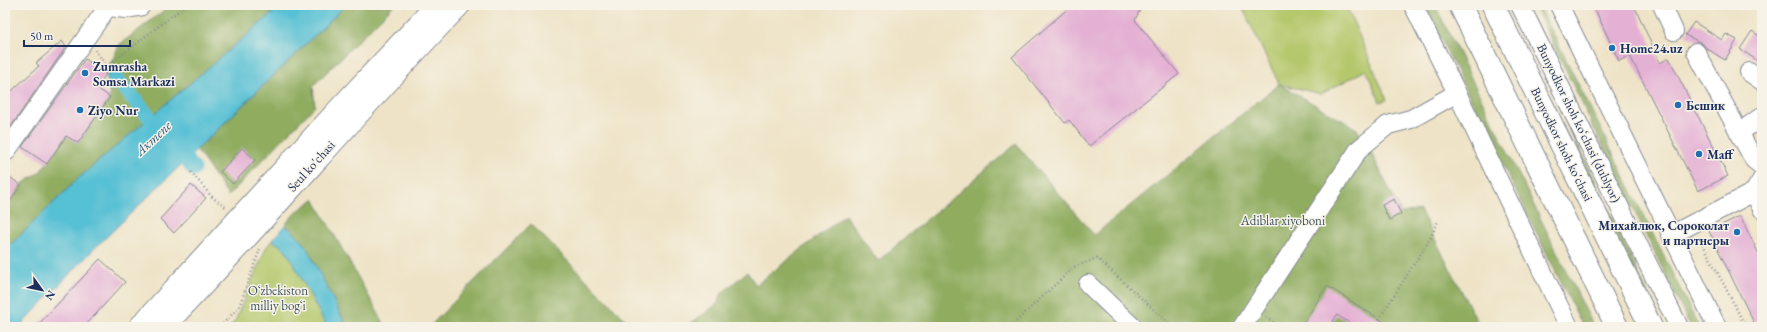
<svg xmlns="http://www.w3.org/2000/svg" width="1767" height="332" font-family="'EB Garamond',serif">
	<rect width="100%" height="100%" fill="#f7f3e8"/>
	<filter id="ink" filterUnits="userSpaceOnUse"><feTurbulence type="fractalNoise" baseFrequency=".025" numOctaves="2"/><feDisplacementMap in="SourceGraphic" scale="8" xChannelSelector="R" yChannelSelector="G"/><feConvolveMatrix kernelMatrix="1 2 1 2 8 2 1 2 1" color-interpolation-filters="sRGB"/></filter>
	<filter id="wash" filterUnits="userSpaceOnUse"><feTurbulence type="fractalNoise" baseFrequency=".012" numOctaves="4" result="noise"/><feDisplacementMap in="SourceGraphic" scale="16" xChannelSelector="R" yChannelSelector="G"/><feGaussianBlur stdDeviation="0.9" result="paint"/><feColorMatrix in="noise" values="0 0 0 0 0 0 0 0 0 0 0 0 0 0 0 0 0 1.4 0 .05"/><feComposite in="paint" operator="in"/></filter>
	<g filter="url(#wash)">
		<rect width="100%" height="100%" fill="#eee3c6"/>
		<path fill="#b4c76b" stroke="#687b64" d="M1241,5H1346L1387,100L1380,102L1366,70L1321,94L1279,84Z
			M272,240L284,248L290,257L327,327H229L235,321L266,248Z"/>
		<path fill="#8fac5f" stroke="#556e5e" d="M171,5H282L80,177L5,250V209L21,185L40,172L66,136L78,143L110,97L106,74L119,45Z
			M346,5H394L313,86L315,106L228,196L197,150Z
			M1424,5H1435L1594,327H1583Z
			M1534,5H1539L1699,327H1691Z
			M1279,84L1357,129L1368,149L1370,150L1401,213L1420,210L1480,327H686L717,304L722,293L747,272L756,285L845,215L878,261L1016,144L1094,235Z
			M1552,88L1663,327H1657L1634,281Z
			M314,199L386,327H347L307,248L285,225L295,213Z
			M531,224L633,327H429Z"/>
		<path fill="#57c0d4" stroke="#397899" d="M282,5H346L93,250L19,327H5V250L80,177Z
			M285,225L300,238L307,248L347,327H327L290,257L284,248L272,240Z"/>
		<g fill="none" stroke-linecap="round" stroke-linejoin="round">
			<path stroke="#57c0d4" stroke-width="15" d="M114,76L194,169"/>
		</g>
		<g id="blocks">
			<path fill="#e4b0d4" d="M1072,5H1135L1140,10L1135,20L1179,74L1089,146L1069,120L1065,123L1012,57Z
				M1593,5H1634L1660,63L1669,58L1728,176L1698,191L1630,56L1619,61Z
				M1694,22L1722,40L1726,34L1737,40L1725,60L1706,48L1702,43L1685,35Z
				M1752,31L1762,38V54L1758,61L1740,49Z
				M62,41L66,47L5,135V97L39,66L36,63Z
				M85,59L106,74L97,88L110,97L78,143L66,136L47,164L22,147Z
				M242,148L255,160L233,184L220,172Z
				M5,174L21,185L5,209Z
				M191,185L206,198L174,233L160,219Z
				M1394,199L1401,214L1389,220L1382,205Z
				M1740,216L1762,260V327H1756L1709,231Z
				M100,259L125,282L84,327H36Z
				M1327,286L1392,327H1356L1337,315L1329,327H1301Z"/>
		</g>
	</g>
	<g filter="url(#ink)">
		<use href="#blocks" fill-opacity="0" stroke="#848992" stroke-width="1"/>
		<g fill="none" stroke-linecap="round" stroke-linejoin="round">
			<defs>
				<path id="minor" d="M1413,5L1457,93L1569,327
					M1520,5L1679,327
					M1559,5L1717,327
					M1662,5L1674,31
					M1696,52L1754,160L1762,166
					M1749,72L1762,81
					M1739,133L1762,116
					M5,153L109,5
					M1754,192L1762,209
					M1671,235L1754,192L1762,179
					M1088,284L1133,327
					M1242,327L1359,149L1388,125L1411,119L1457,93"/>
				<path id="major" d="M109,5L126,7L139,5
					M1460,5L1617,327
					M1493,5L1651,327
					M140,327L342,106L437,5
					M163,327C264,222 358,110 459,5"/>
			</defs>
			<use href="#minor" stroke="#848992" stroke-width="20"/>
			<use href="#major" stroke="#848992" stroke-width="24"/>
			<path stroke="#848992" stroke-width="2.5" stroke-dasharray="1 3" stroke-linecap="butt" d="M95,50L107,66L111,77
				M107,66L186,5
				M191,172L213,198L227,208
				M1699,237L1746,327
				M1266,317L1280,327
				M1379,319L1430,239L1438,221
				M220,327L239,307L260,249
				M1010,327L1074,267L1097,258L1173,327"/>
			<use href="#minor" stroke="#fff" stroke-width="18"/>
			<use href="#major" stroke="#fff" stroke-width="22"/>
		</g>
	</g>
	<g fill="#1f6fb2" stroke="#f7f3e8" stroke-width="1.5">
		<circle cx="1612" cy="48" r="4"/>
		<circle cx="85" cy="73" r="4"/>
		<circle cx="1678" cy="105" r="4"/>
		<circle cx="80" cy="110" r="4"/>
		<circle cx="1699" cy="154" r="4"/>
		<circle cx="1737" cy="232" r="4"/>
	</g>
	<g text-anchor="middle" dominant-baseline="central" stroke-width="3" stroke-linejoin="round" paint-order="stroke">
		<g font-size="13" font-weight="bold" fill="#1b2f5e" stroke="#f7f3e8" text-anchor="start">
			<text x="1620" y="48">Home24.uz</text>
			<text x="93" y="66">Zumrasha<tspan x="93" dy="15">Somsa Markazi</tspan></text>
			<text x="1686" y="105">Бешик</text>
			<text x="88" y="110">Ziyo Nur</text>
			<text x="1707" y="154">Maff</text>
			<text x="1729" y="225" text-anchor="end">Михайлюк, Сороколат<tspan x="1729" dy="15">и партнеры</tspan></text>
		</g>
		<g font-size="13" fill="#1b2f5e" stroke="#f7f3e8">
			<text transform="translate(1579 123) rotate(64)">Bunyodkor shoh koʻchasi (dublyor)</text>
			<text transform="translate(1562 144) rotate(64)">Bunyodkor shoh ko'chasi</text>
			<text transform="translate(311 166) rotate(-48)">Seul ko'chasi</text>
		</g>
		<g font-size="13" fill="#415561" stroke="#f7f3e8">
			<text x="1283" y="220">Adiblar xiyoboni</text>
			<text x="278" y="290">Oʻzbekiston<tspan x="278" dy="15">milliy bogʻi</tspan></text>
		</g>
		<g font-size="14" font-style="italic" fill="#2d5a81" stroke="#f7f3e8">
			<text transform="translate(153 138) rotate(-43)">Актепе</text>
		</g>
	</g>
	<rect width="1767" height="332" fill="none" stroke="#f7f3e8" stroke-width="20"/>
	<g transform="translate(42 290) rotate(123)" stroke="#f7f3e8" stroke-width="3" paint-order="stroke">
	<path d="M0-3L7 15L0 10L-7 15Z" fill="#1b2f5e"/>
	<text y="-6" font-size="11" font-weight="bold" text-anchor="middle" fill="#1b2f5e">N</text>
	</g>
	<path d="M24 40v6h106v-6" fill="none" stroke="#1b2f5e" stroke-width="2"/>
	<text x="30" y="40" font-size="12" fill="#1b2f5e" stroke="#f7f3e8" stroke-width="3" paint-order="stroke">50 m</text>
</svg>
